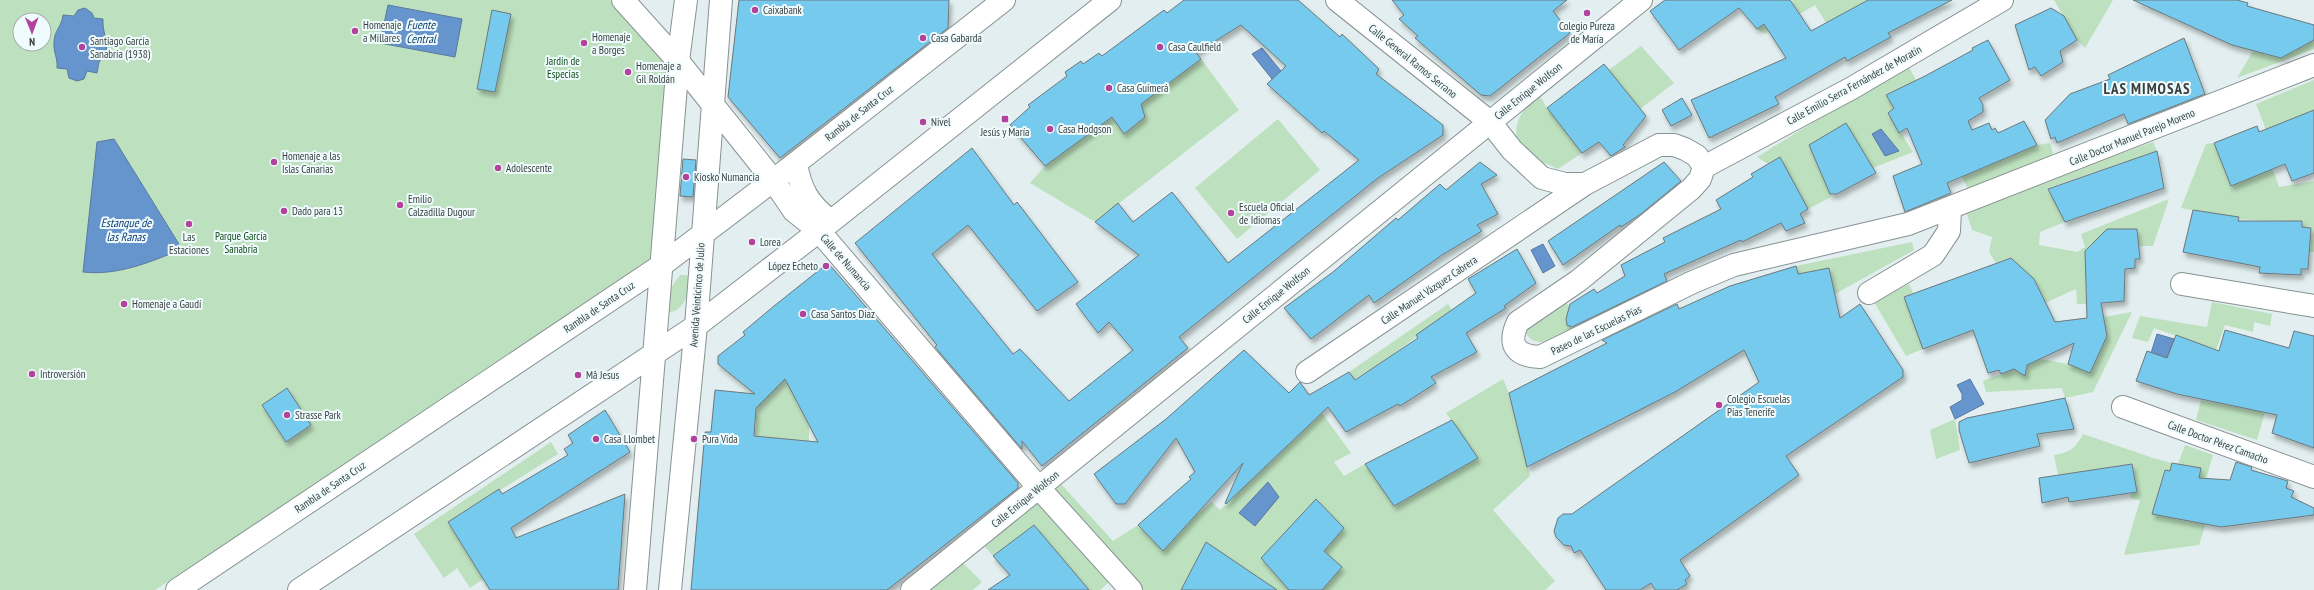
<svg xmlns="http://www.w3.org/2000/svg" width="2314" height="590" font-family="'PT Sans Narrow',sans-serif">
	<defs>
		<filter id="shadow"><feDropShadow dx="2.5" dy="4.5" stdDeviation="2" flood-color="#0004"/></filter>
	</defs>
	<rect width="100%" height="100%" fill="#e2eeef"/>
	<path fill="#bde1be" fill-rule="evenodd" d="M0,0H610L670,68L655,258L155,590H0ZM20,20H44V44H20Z
		M1793,0H1882H1867L1826,23L1815,5L1765,34L1757,29Z
		M2054,0H2113L2085,48L2077,40Z
		M2314,40V49L2237,78L2253,51L2281,58Z
		M1641,46L1674,83L1640,109L1609,70Z
		M1201,59L1239,110L1095,222L1030,183L1045,166L1111,116L1124,133L1145,117L1137,92L1147,84L1154,94Z
		M1907,64L1932,108L1887,95L1894,108L1888,113L1913,152L1873,168L1846,123L1810,145L1831,197L1808,209L1780,157L1768,164L1757,157Z
		M2314,80V110L2266,130L2256,104Z
		M1539,94L1547,108L1582,153L1558,169C1548,164 1534,160 1525,152C1505,132 1523,107 1539,94Z
		M1278,119L1320,170L1237,239L1195,188Z
		M2257,126L2279,187L2314,181V252H2309L2301,221L2248,220L2181,208L2206,144L2214,143Z
		M2153,142L2157,151L2048,188L2065,222L2040,232L2039,245L2077,252L2085,247L2081,234L2169,199L2153,246H2138L2137,229H2121L2099,243H2092L2085,251L2086,304H2077L2076,289L2045,303L2011,258L1996,263L1989,252L1992,237L1972,230L1965,208Z
		M2050,143L2054,157L1969,191L1961,175L1970,173L2037,145Z
		M1912,242L1914,250L1835,294L1829,268L1798,274L1796,266Z
		M680,275H687C693,286 684,313 669,312L668,292Z
		M1909,284L1913,293L1904,297L1923,349L1906,356L1874,302Z
		M1563,301L1572,308C1566,313 1566,318 1567,325L1576,329C1560,336 1535,353 1525,331L1531,322Z
		M2212,302L2272,314L2270,326L2254,322L2253,332L2225,325L2214,356L2197,343L2154,328L2148,342L2132,338L2140,316L2207,327Z
		M1448,304L1452,310C1419,333 1390,360 1354,379L1349,372Z
		M2132,312L2093,392L2065,398L2062,388L1986,392L1983,381L2014,369L2022,373L2027,370V365L2041,359L2068,364L2090,373L2107,336L2104,317Z
		M816,358L785,380L809,426V441L755,436L757,394L768,370Z
		M1503,379L1509,393L1530,476L1493,510L1555,581L1545,590H1143L1051,490L1060,483L1113,541L1138,525L1163,551L1197,514L1212,502L1220,510L1322,413L1351,453L1334,462L1344,476L1365,464L1395,506L1478,458L1446,413Z
		M2201,400L2265,412L2257,440L2196,420Z
		M1955,419L1960,450L1936,459L1930,430Z
		M2083,434L2153,458L2172,463L2170,471L2164,470L2152,514L2206,523L2199,545L2124,555L2140,500L2131,499L2130,489L2135,483L2132,464L2058,475L2054,455C2071,452 2075,449 2083,434Z
		M551,442L558,454L449,522L472,561L478,557L518,556L470,588L457,568L444,578L414,534Z
		M2185,445L2213,455L2206,479L2199,478L2201,468L2178,464Z
		M1042,497L1112,579L1100,590H1075L1034,525L993,556L985,547Z
		M961,561L982,582L973,590H928Z"/>
	<path fill="#6694cc" stroke="#587aa1" d="M388,5L462,19L455,57L380,43Z
		M85,8L92,13L94,18L103,19C102,37 114,48 99,62L97,73L87,71L84,79L77,81L69,78L67,69L57,68C58,58 53,52 54,42C54,31 62,26 63,15L74,16L78,10Z
		M1262,48L1281,71L1272,79L1252,54Z
		M1881,129L1899,151L1885,156L1872,134Z
		M114,139L182,249C151,262 117,276 83,272L97,142Z
		M1543,244L1555,266L1543,273L1531,250Z
		M2157,334L2174,339L2167,358L2151,353Z
		M1970,379L1984,404L1955,419L1950,407L1962,400V394L1957,385Z
		M1268,482L1279,497L1255,526L1239,513Z"/>
	<path fill="#74caee" stroke="#6e777b" fill-rule="evenodd" filter="url(#shadow)" d="M739,0H949L948,28L780,158L728,97Z
		M1184,0H1298L1340,37L1342,34L1379,69L1376,74L1443,125V135L1378,178L1179,337L1188,348L1042,466L1022,441V449L935,347L937,345L855,243L972,148L1014,205L1017,202L1078,282L1037,311L968,225L932,254L1013,354L1020,349L1069,401L1133,350L1109,322L1098,333L1076,304L1139,255L1095,222L1118,203L1133,222L1172,192L1228,263L1359,160L1324,131L1322,133L1267,84L1286,66L1241,25L1196,53L1201,59L1141,104L1145,117L1124,134L1112,117L1045,166L1010,125L1030,107L1028,105L1067,76L1065,72L1081,61L1083,64L1099,53L1102,56L1164,10L1167,13Z
		M1392,0H1567L1553,11L1570,33L1490,96L1481,95L1415,38L1418,36L1399,19L1404,15Z
		M1665,0H1790L1811,31L1868,0H1952L1888,33L1891,37L1847,61L1845,57L1775,97L1779,104L1709,138L1691,100L1786,58L1764,24L1757,29L1739,8L1679,50L1650,11Z
		M2133,0H2237L2248,3L2247,6L2314,25V40L2281,58L2232,45Z
		M2051,8L2064,16L2077,40L2060,51L2063,62L2041,76L2035,67L2029,70L2015,25Z
		M492,10L511,14L495,92L477,89Z
		M2184,38L2205,94L2128,124L2124,114L2057,143L2055,137L2051,139L2045,120L2070,94L2110,79L2108,75Z
		M1988,40L2010,80L1979,98L1983,105V112L1968,121L1972,130L1989,123L1992,130L1995,128L1998,133L2024,121L2037,145L1947,183L1951,193L1905,212L1893,176L1922,164L1907,128L1899,133L1888,113L1894,108L1886,95L1925,76L1973,50L1972,48Z
		M1604,64L1646,116L1623,145L1625,147L1611,156L1599,142L1582,153L1547,108Z
		M1682,98L1692,115L1671,126L1662,110Z
		M2314,110V173L2292,181L2285,164L2231,186L2214,143L2257,126L2259,132Z
		M1846,123L1876,173L1837,194H1830L1809,145Z
		M2157,151L2164,188L2065,222L2048,189Z
		M1780,157L1808,209L1800,214L1805,223L1786,231L1781,223L1742,242L1741,240L1664,274L1667,281L1572,327L1567,325L1566,319L1570,304L1594,289L1597,293L1625,276L1621,265L1665,242L1663,238L1721,209L1716,200L1753,177L1751,174Z
		M683,159L696,160L693,197L680,196Z
		M1480,162L1497,175L1481,184L1498,214L1477,225L1482,231L1442,255L1374,303L1369,295L1311,339L1284,308L1333,272L1396,218L1398,220L1440,184L1446,190Z
		M1664,162L1681,181L1641,214L1621,227L1620,225L1563,265L1548,241Z
		M2193,210L2239,217L2238,221H2302V227L2311,228L2308,269H2301V275L2259,273L2260,267L2183,252Z
		M2107,229H2137L2140,259H2135V268L2125,269L2124,301L2101,303L2107,336L2090,373L2068,364L2074,343L2027,365L2025,376L2014,369L2001,374L1999,370L1988,373L1973,330L1923,349L1904,297L2011,258L2034,279L2055,322L2087,318L2085,251Z
		M1517,249L1536,283L1504,306L1506,308L1466,333L1477,352L1431,377L1436,383L1400,406L1398,404L1346,432L1328,407L1226,504L1225,503L1243,463L1163,551L1138,525L1191,479L1189,477L1195,472L1176,438L1125,504H1116L1094,474L1166,419L1244,350L1289,393L1300,382L1309,395L1349,372L1355,380L1418,338L1416,335L1476,293L1468,279Z
		M828,263L1018,483V488L887,590H691L705,432H711L715,390L755,394L718,364V356L745,335L743,332L774,306ZM785,379L818,442L754,436L756,408Z
		M1796,266L1798,274L1829,268L1840,318L1860,304L1903,370V377L1786,456L1799,475L1680,560L1690,576L1685,580L1687,584L1677,590H1655L1651,583L1640,590H1606L1580,550L1574,553L1571,546L1564,545L1556,537L1554,531L1558,518L1563,514H1572L1759,382L1744,350L1675,392L1527,467L1509,393L1607,343L1602,340L1677,304L1679,309L1730,286Z
		M2225,330L2289,348L2294,331L2314,336V448L2272,433L2277,415L2177,394L2136,381L2147,351L2167,358L2176,335L2219,351Z
		M287,388L311,425L286,442L262,405Z
		M2065,398L2074,429L2037,434L2040,446L1969,463L1959,430V422L1967,418Z
		M605,410L630,452L511,528L516,538L625,494L618,590H490L448,522L499,489L502,494L568,455L564,449L573,443L568,435Z
		M1452,420L1478,458L1394,506L1365,464Z
		M2236,462L2252,467L2251,470L2288,481L2286,488L2294,491L2291,497L2314,508V515L2221,527L2152,514L2165,470L2170,471L2172,463L2201,468L2199,478L2230,480Z
		M2132,464L2137,492L2069,502L2068,497L2042,503L2039,478Z
		M1316,499L1344,528L1324,551L1342,567L1322,590H1289L1261,558Z
		M1034,525L1089,590H988L1010,575L993,556Z
		M1206,542L1277,590H1181Z"/>
	<g fill="none" stroke-linecap="round" stroke-linejoin="round">
		<defs>
			<path id="street" d="M623,0L678,61L773,180L794,211L819,231L1039,488L1131,590
				M1337,0L1490,122L1512,150L1542,178L1565,184H1585L1659,145H1674L1685,149L1697,156L1704,167
				M1704,167L1700,179L1691,189L1578,281L1518,322C1507,345 1516,356 1540,357L1693,282L1734,265L1908,224L2314,65
				M1704,167L1852,88L2002,0
				M2182,284L2314,306
				M1869,293L1933,255L1949,231L1950,209
				M1307,372L1585,184
				M2123,407L2314,477
				M912,590L1641,0"/>
			<path id="secondary" d="M796,163C800,189 809,205 831,221
				M177,590L662,265L796,163L1004,0
				M299,590L696,326L819,231L1110,0
				M635,590L678,61L686,0
				M670,590L696,326L721,0"/>
		</defs>
		<use href="#street" stroke="#879293" stroke-width="24"/>
		<use href="#secondary" stroke="#879293" stroke-width="24"/>
		<use href="#street" stroke="#fff" stroke-width="22"/>
		<use href="#secondary" stroke="#fff" stroke-width="22"/>
	</g>
	<g fill="#b3429d" stroke="#effbfc" stroke-width="1.5">
		<circle cx="755" cy="10" r="4"/>
		<circle cx="1587" cy="13" r="4"/>
		<circle cx="355" cy="31" r="4"/>
		<circle cx="923" cy="38" r="4"/>
		<circle cx="584" cy="43" r="4"/>
		<circle cx="82" cy="47" r="4"/>
		<circle cx="1160" cy="47" r="4"/>
		<circle cx="628" cy="72" r="4"/>
		<circle cx="1109" cy="88" r="4"/>
		<rect x="1001" y="115" width="8" height="8" rx="2"/>
		<circle cx="923" cy="122" r="4"/>
		<circle cx="1050" cy="129" r="4"/>
		<circle cx="274" cy="162" r="4"/>
		<circle cx="498" cy="168" r="4"/>
		<circle cx="686" cy="177" r="4"/>
		<circle cx="400" cy="205" r="4"/>
		<circle cx="284" cy="211" r="4"/>
		<circle cx="1231" cy="213" r="4"/>
		<circle cx="189" cy="224" r="4"/>
		<circle cx="752" cy="242" r="4"/>
		<circle cx="826" cy="266" r="4"/>
		<circle cx="124" cy="304" r="4"/>
		<circle cx="803" cy="314" r="4"/>
		<circle cx="32" cy="374" r="4"/>
		<circle cx="578" cy="375" r="4"/>
		<circle cx="1719" cy="405" r="4"/>
		<circle cx="287" cy="415" r="4"/>
		<circle cx="596" cy="439" r="4"/>
		<circle cx="694" cy="439" r="4"/>
	</g>
	<g text-anchor="middle" dominant-baseline="central" stroke-width="4" stroke-linejoin="round" paint-order="stroke">
		<g font-size="11" fill="#393e3e" stroke="#effbfc" text-anchor="start">
			<text x="763" y="10">Caixabank</text>
			<text x="363" y="25">Homenaje<tspan x="363" dy="13">a Millares</tspan></text>
			<text x="1587" y="26" text-anchor="middle">Colegio Pureza<tspan x="1587" dy="13">de María</tspan></text>
			<text x="592" y="37">Homenaje<tspan x="592" dy="13">a Borges</tspan></text>
			<text x="931" y="38">Casa Gabarda</text>
			<text x="90" y="41">Santiago García<tspan x="90" dy="13">Sanabria (1938)</tspan></text>
			<text x="1168" y="47">Casa Caulfield</text>
			<text x="636" y="66">Homenaje a<tspan x="636" dy="13">Gil Roldán</tspan></text>
			<text x="1117" y="88">Casa Guimerá</text>
			<text x="931" y="122">Nivel</text>
			<text x="1058" y="129">Casa Hodgson</text>
			<text x="1005" y="132" text-anchor="middle">Jesús y María</text>
			<text x="282" y="156">Homenaje a las<tspan x="282" dy="13">Islas Canarias</tspan></text>
			<text x="506" y="168">Adolescente</text>
			<text x="694" y="177">Kiosko Numancia</text>
			<text x="408" y="199">Emilio<tspan x="408" dy="13">Calzadilla Dugour</tspan></text>
			<text x="1239" y="207">Escuela Oficial<tspan x="1239" dy="13">de Idiomas</tspan></text>
			<text x="292" y="211">Dado para 13</text>
			<text x="189" y="237" text-anchor="middle">Las<tspan x="189" dy="13">Estaciones</tspan></text>
			<text x="760" y="242">Lorea</text>
			<text x="818" y="266" text-anchor="end">López Echeto</text>
			<text x="132" y="304">Homenaje a Gaudí</text>
			<text x="811" y="314">Casa Santos Díaz</text>
			<text x="40" y="374">Introversión</text>
			<text x="586" y="375">Mâ Jesus</text>
			<text x="1727" y="399">Colegio Escuelas<tspan x="1727" dy="13">Pías Tenerife</tspan></text>
			<text x="295" y="415">Strasse Park</text>
			<text x="604" y="439">Casa Llombet</text>
			<text x="702" y="439">Pura Vida</text>
		</g>
		<g font-size="11" fill="#0f4c18" stroke="#effbfc">
			<text x="563" y="61">Jardín de<tspan x="563" dy="13">Especias</tspan></text>
			<text x="241" y="236">Parque García<tspan x="241" dy="13">Sanabria</tspan></text>
		</g>
		<g font-size="11" fill="#393e3e" stroke="#effbfc">
			<text transform="translate(1413 61) rotate(39)">Calle General Ramos Serrano</text>
			<text transform="translate(1854 85) rotate(-29)">Calle Emilio Serra Fernández de Moratín</text>
			<text transform="translate(1528 91) rotate(-39)">Calle Enrique Wolfson</text>
			<text transform="translate(859 113) rotate(-38)">Rambla de Santa Cruz</text>
			<text transform="translate(2132 137) rotate(-22)">Calle Doctor Manuel Parejo Moreno</text>
			<text transform="translate(846 262) rotate(49)">Calle de Numancia</text>
			<text transform="translate(1429 290) rotate(-34)">Calle Manuel Vázquez Cabrera</text>
			<text transform="translate(697 295) rotate(-86)">Avenida Veinticinco de Julio</text>
			<text transform="translate(1276 295) rotate(-39)">Calle Enrique Wolfson</text>
			<text transform="translate(599 307) rotate(-34)">Rambla de Santa Cruz</text>
			<text transform="translate(1596 330) rotate(-26)">Paseo de las Escuelas Pías</text>
			<text transform="translate(2218 442) rotate(20)">Calle Doctor Pérez Camacho</text>
			<text transform="translate(330 487) rotate(-34)">Rambla de Santa Cruz</text>
			<text transform="translate(1025 499) rotate(-39)">Calle Enrique Wolfson</text>
		</g>
		<g font-size="12" font-style="italic" fill="#103f73" stroke="#effbfc">
			<text x="421" y="24">Fuente<tspan x="421" dy="14">Central</tspan></text>
			<text x="126" y="222">Estanque de<tspan x="126" dy="14">las Ranas</tspan></text>
		</g>
		<g font-size="15" font-weight="bold" letter-spacing="1" fill="#393e3e" stroke="#effbfc">
			<text x="2147" y="88">LAS MIMOSAS</text>
		</g>
	</g>
	<g transform="translate(32 32) rotate(179)"><circle r="19" fill="#effbfc" stroke="#a6afb0"/>
	<path d="M0-3L7 15L0 10L-7 15Z" fill="#b3429d"/>
	<text y="-6" font-size="11" font-weight="bold" text-anchor="middle" fill="#393e3e">N</text>
	</g>
</svg>
